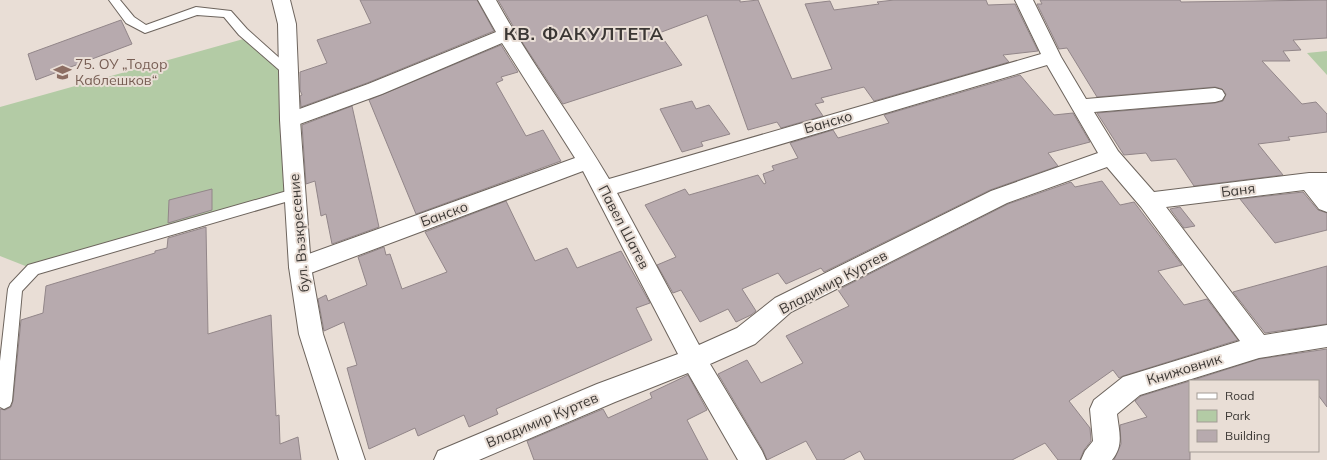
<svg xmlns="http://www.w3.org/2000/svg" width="1327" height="460" font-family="Mulish,sans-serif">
	<rect width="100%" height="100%" fill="#e9ded6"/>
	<path fill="#b3cba5" d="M247,38L289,72L294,194L33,269L0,256V107Z
		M1327,51V75L1307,53Z"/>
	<path fill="#b7aaae" stroke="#928689" d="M360,0H477L494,31L367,83L301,107L300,96L302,95L300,90V72L327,63L317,40L371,23Z
		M498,0H740V2L758,0L792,79L832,69L805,4L830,1L834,10L879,4L877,2L894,0H986L988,5L1015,4L1038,51L1003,55L1009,62L874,101L864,87L821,98L824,102L815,104L823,116L781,128L777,122L748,130L707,15L659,33L682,65L563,104L524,45Z
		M1040,0H1180L1181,2L1327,0V38L1293,40L1301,50L1283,51L1290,61H1262L1302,104L1316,102L1327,114V132L1288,137L1290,140L1258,144L1283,175L1194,186L1176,159L1151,161L1146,153L1124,155L1097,113L1215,103L1223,101L1226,94L1222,89L1215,87L1097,97L1067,48L1059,49L1037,4H1042Z
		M121,20L132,44L36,80L28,54Z
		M501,45L518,72L501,77L503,80L496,83L526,136L543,130L561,161L416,214L369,100Z
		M1020,75L1054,115L1073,113L1090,142L1048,153L1058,166L990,190L824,272L821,268L786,284L778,273L742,289L756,311L751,315L736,322L728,309L700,322L681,290L673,293L657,265L676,257L645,205L685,189L689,195L758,175L764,184L766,183L763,174L774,170L772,166L798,158L790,143L833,130L838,138L889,123L884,115Z
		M692,101L696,109L709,105L730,134L701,142L703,146L682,152L660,109Z
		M352,106L379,227L332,244L326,214L321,216L315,181L306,184L302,125Z
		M1102,181L1120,205L1134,202L1182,265L1158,271L1184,305L1207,299L1238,340L1123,376L1119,378L1113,370L1069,401L1090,428L1091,441L1084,450L1080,460H1058L1045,443L1012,460H865L860,451L843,460H817L806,441L767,460L763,450L718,374L747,360L761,383L803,363L786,336L849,306L838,290L1008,204L1071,182L1075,187Z
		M212,189V210L168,223L169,200Z
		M1303,192L1318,210L1327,213V230L1275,243L1240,199Z
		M506,201L535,261L567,248L577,268L621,251L650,303L636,308L652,340L496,409L498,414L469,427L464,415L418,436L415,428L369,449L347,368L357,365L344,322L324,331L318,299L326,295L328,301L367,285L358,257L384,247L386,255L390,254L402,289L447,272L425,232Z
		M1180,207L1195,226L1184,228L1170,209Z
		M206,227L208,334L271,315L276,416L279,415L280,444L298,437L301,460H0V409L5,410L11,407L13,401L21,320L43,313L46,286L155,253V251L167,248L168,238Z
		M1327,266V324L1265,333L1233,292Z
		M1327,349V407L1318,395V381H1190L1259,359Z
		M688,375L707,410L687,420L708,460H534L527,441L603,409L608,418L652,398L650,393Z
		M1190,381V460H1114L1121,444L1120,425L1147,417L1135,401L1141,396Z"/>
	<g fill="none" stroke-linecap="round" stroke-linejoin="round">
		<defs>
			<path id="service" d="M109,0H120L134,17L146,25L196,7L231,11L247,29L295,72L293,75L289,76L285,75L239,35L224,17L197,15L145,33L126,23Z
				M294,189L299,190L301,194L299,198L38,274L22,291L12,401L10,406L4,409L0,407V361L8,289L10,284L28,265Z"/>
			<path id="minor" d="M478,0H496C530,62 573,118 609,179L1041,54L1015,0H1033L1061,57L1086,99L1215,88L1222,90L1225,95L1222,100L1215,102L1094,112L1118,151L1154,192L1309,173H1327V212L1319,209L1304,190L1166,207L1264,335L1327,325V347L1259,358L1140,395L1117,414C1119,432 1124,445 1112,460H1081L1085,451L1093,441L1090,409L1094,400L1123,377L1240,341L1141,207L1107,167L1007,203L791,312L755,344L710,364L762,451L766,460H738L688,373L615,402L479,460H434L438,451L597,384L678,354L583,171L308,274L300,277L292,274L289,267L292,260L575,158L502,43L382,94L297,125L290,127L283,125L280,120L283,115L368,84L496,32ZM1047,65L1098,153L991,191L775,298L737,328L699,345L617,193Z"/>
			<path id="tertiary" d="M272,0H290L296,24L300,120L311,267L323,334L365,460H339L299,334L289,267L280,120L278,24Z"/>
		</defs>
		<use href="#service" stroke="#6d645d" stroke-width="2"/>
		<use href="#minor" stroke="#6d645d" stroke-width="2"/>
		<use href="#tertiary" stroke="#6d645d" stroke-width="2"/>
		<use href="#service" fill="#fff" fill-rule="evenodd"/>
		<use href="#minor" fill="#fff" fill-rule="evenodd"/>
		<use href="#tertiary" fill="#fff" fill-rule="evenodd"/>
	</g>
	<defs>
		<symbol id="school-bare" viewBox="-9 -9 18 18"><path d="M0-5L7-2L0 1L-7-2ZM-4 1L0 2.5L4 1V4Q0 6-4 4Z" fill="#8d6e63" stroke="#e9ded6" stroke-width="2.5" paint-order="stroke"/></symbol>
	</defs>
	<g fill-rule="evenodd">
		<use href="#school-bare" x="50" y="60" width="25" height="25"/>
	</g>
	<g text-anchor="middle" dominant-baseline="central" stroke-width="4" stroke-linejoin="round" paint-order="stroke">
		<g font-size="14" fill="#785e54" stroke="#e9ded6" text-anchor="start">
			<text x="75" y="64">75. ОУ „Тодор<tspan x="75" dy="16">Каблешков“</tspan></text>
		</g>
		<g font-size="14" fill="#3b3734" stroke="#e9ded6">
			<text transform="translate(828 122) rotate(-16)">Банско</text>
			<text transform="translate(1238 190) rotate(-7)">Баня</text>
			<text transform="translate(444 214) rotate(-20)">Банско</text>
			<text transform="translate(624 227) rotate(62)">Павел Шатев</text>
			<text transform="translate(299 233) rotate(-95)">бул. Възкресение</text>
			<text transform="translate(833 282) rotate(-28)">Владимир Куртев</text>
			<text transform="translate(1184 369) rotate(-17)">Книжовник</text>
			<text transform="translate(542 420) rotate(-23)">Владимир Куртев</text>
		</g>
		<g font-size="18" font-weight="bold" letter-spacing="1" fill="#3b3734" stroke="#e9ded6">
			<text x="584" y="33">КВ. ФАКУЛТЕТА</text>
		</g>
	</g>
	<rect x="1189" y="380" width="130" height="72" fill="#e9ded6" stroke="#a39b95"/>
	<rect x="1197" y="393" width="20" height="6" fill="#ffffff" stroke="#a39b95"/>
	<text x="1225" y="400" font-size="12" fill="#3b3734">Road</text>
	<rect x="1197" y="410" width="20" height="12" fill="#b3cba5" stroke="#a39b95"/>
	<text x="1225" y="420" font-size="12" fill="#3b3734">Park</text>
	<rect x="1197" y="430" width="20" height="12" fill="#b7aaae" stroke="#a39b95"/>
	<text x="1225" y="440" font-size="12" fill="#3b3734">Building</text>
</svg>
